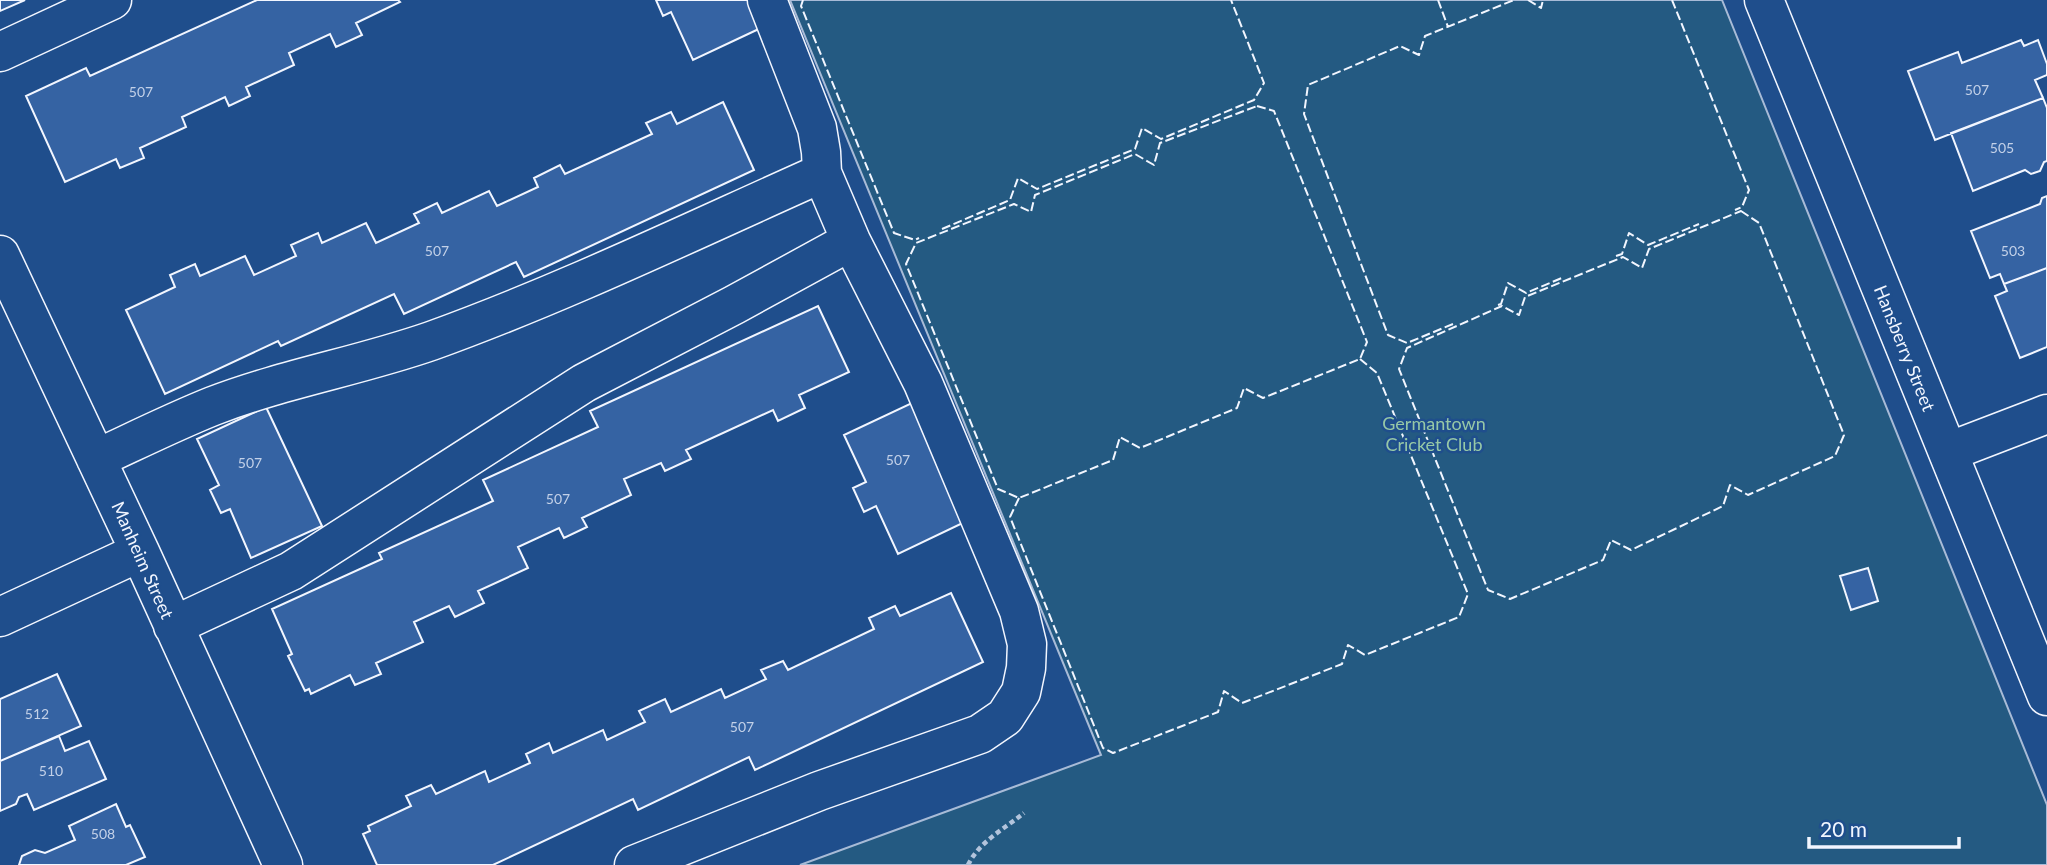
<svg xmlns="http://www.w3.org/2000/svg" width="2047" height="865" font-family="Lato,sans-serif">
	<rect width="100%" height="100%" fill="#1f4e8c"/>
	<path fill="#245a82" stroke="#a8bbd7" stroke-width="2" d="M790,0H1722L2047,805V865H800L1101,755Z"/>
	<path fill="#3563a3" stroke="#f2f6ff" stroke-width="2" d="M0,0H25L0,11Z
		M257,0H398L400,2L356,23L362,35L336,47L330,34L289,53L294,65L246,87L250,96L229,106L225,97L182,117L186,127L140,148L144,158L120,168L116,159L65,182L26,96L86,68L90,76Z
		M656,0H750L763,27L693,60L671,12L663,16Z
		M2021,40L2024,46L2038,40L2047,64V75L2035,80L2043,98L1935,140L1908,71L1958,52L1962,63Z
		M2043,98L2047,108V161L2044,162L2040,171L2031,174L2025,170L1973,191L1951,133Z
		M723,102L754,170L524,277L516,262L404,314L394,294L281,346L278,341L165,394L126,310L175,287L170,275L195,264L200,276L245,256L254,275L296,256L291,245L318,233L322,243L366,223L376,243L419,223L414,214L437,203L442,213L489,191L497,206L538,187L534,178L560,165L565,174L652,134L646,123L671,112L677,124Z
		M2047,196V268L2004,284L2000,274L1990,278L1971,231L2040,204L2042,198Z
		M2047,268V347L2020,358L1995,296L2007,291L2004,284Z
		M818,306L849,372L799,395L805,408L778,421L773,410L686,450L691,459L665,471L661,463L624,479L631,495L582,518L587,527L564,538L559,528L518,547L528,568L478,591L484,603L455,617L449,606L414,622L423,642L376,663L381,674L355,685L350,675L311,694L309,689L305,691L288,656L292,654L272,609L382,559L379,553L493,501L483,480L598,427L590,411Z
		M914,402L969,520L898,554L876,506L864,512L853,488L866,482L844,435Z
		M266,407L322,526L251,558L230,509L221,513L210,490L219,485L197,439Z
		M1868,568L1878,601L1851,610L1840,576Z
		M951,593L983,662L755,770L749,757L638,810L633,799L493,865H377L363,834L370,831L368,826L411,806L406,796L431,785L436,794L485,771L489,782L530,763L526,754L549,743L553,753L603,730L607,740L645,722L639,711L665,699L671,712L721,689L725,698L766,679L761,670L783,661L788,670L874,629L869,618L895,606L900,616Z
		M57,674L81,726L0,761V699Z
		M59,736L65,751L89,741L106,779L34,810L27,794L19,797L16,804L0,811V761Z
		M116,804L126,827L130,825L145,857L126,865H19L22,856L35,850L45,853L75,840L69,826Z"/>
	<g fill="none" stroke-linecap="round" stroke-linejoin="round">
		<defs>
			<path id="minor" d="M767,0L817,128L821,152L822,173
				M1764,0L2047,696
				M0,52L112,0
				M0,255L140,552L283,865
				M1948,452L2047,414
				M96,459C135,441 173,422 213,406C283,379 359,366 431,341C564,293 692,231 822,173L851,241L734,305L584,383L291,571L173,626
				M0,617L140,552
				M634,865L819,791L980,734L1005,717L1021,692L1026,668L1027,644L1019,611L923,383L851,241"/>
		</defs>
		<use href="#minor" stroke="#f2f6ff" stroke-width="41"/>
		<path stroke="#b3c4dc" stroke-width="4.5" stroke-dasharray="5 3.5" stroke-linecap="butt" d="M968,865C979,842 1004,829 1024,813"/>
		<use href="#minor" stroke="#1f4e8c" stroke-width="38"/>
		<path stroke="#f2f6ff" stroke-width="2" stroke-dasharray="9 3.5" stroke-linecap="butt" d="M803,0L801,6L894,233L915,240L919,238
			M1438,0L1448,27
			M1528,0L1541,8L1543,0
			M1672,0L1749,190L1742,207L1735,210
			M1257,106L1274,111L1367,342L1360,359L1263,398L1244,388L1237,408L1140,448L1120,437L1113,460L1019,498L998,489L906,264L916,243L1014,204L1031,212L1035,195L1135,154L1154,165L1160,143Z
			M1741,211L1759,223L1844,435L1835,456L1748,495L1730,485L1723,506L1631,550L1611,540L1603,560L1510,599L1488,590L1399,369L1407,348L1502,306L1519,315L1525,297L1623,257L1642,268L1649,249Z
			M942,229L1010,200L1018,178L1037,189L1135,149L1142,128L1161,139L1254,100L1264,83L1231,0
			M1616,256L1622,254L1629,233L1648,245L1699,224
			M1498,305L1501,304L1508,283L1526,293L1564,277
			M1453,324L1407,343L1388,335L1304,114L1308,85L1400,46L1419,55L1425,36L1514,0
			M1019,498L1010,517L1103,748L1113,753L1218,712L1224,691L1242,703L1342,664L1348,645L1365,655L1459,617L1468,594L1377,373L1360,359"/>
	</g>
	<g text-anchor="middle" dominant-baseline="central" stroke-width="5" stroke-linejoin="round" paint-order="stroke">
		<g font-size="14" fill="#c3d1e8">
			<text x="1977" y="89">507</text>
			<text x="141" y="91">507</text>
			<text x="2002" y="147">505</text>
			<text x="437" y="250">507</text>
			<text x="2013" y="250">503</text>
			<text x="898" y="459">507</text>
			<text x="250" y="462">507</text>
			<text x="558" y="498">507</text>
			<text x="37" y="713">512</text>
			<text x="742" y="726">507</text>
			<text x="51" y="770">510</text>
			<text x="103" y="833">508</text>
		</g>
		<g font-size="18" fill="#f2f6ff" stroke="#1f4e8c">
			<text transform="translate(1905 348) rotate(68)">Hansberry Street</text>
			<text transform="translate(143 560) rotate(66)">Manheim Street</text>
		</g>
		<g font-size="18" fill="#97c8a6" stroke="#1f4e8c">
			<text x="1434" y="423">Germantown<tspan x="1434" dy="21">Cricket Club</tspan></text>
		</g>
	</g>
	<path d="M1809 837v10h150v-10" fill="none" stroke="#f2f6ff" stroke-width="3.5"/>
	<text x="1820" y="837" font-size="21" fill="#f2f6ff" stroke="#1f4e8c" stroke-width="5" paint-order="stroke">20 m</text>
</svg>
